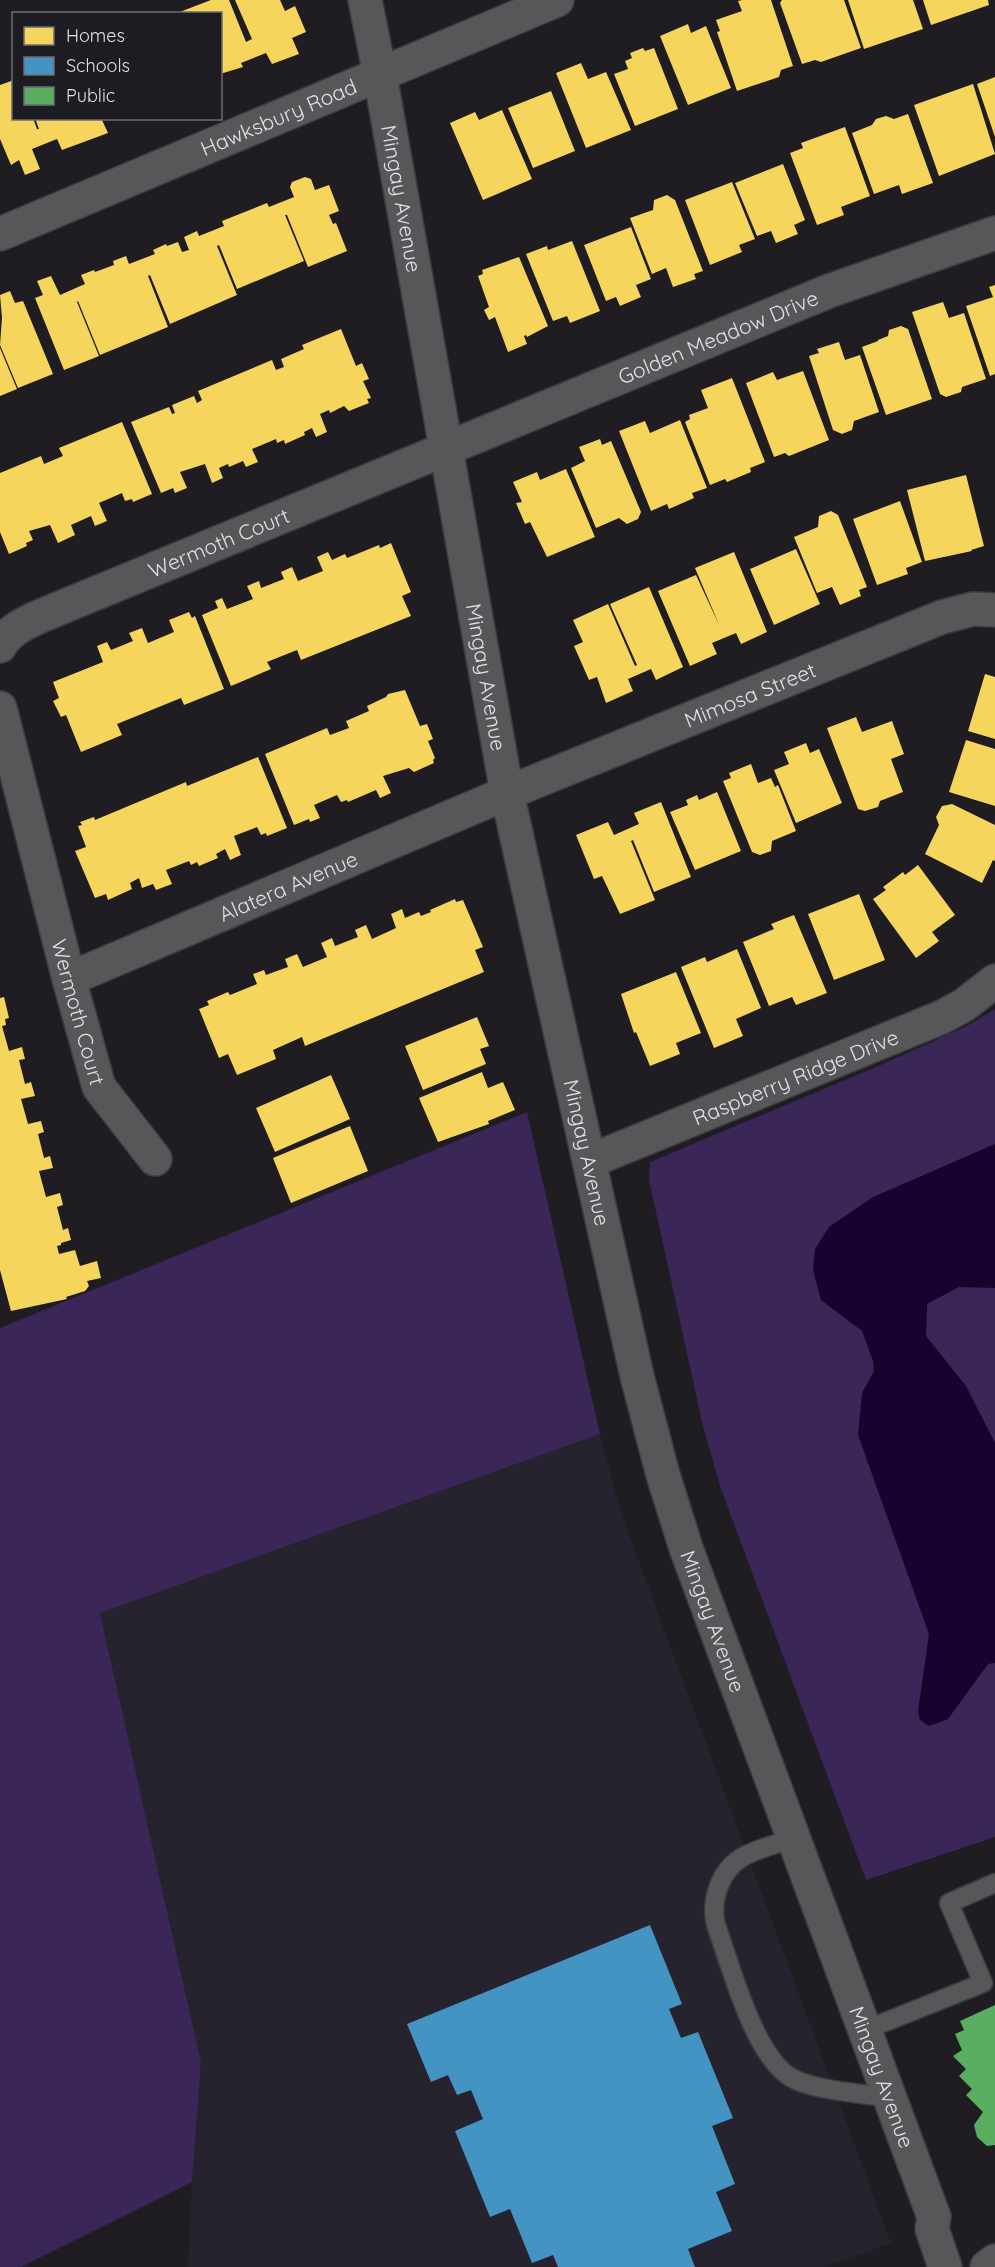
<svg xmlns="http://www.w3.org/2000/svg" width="995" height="2267" font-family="Quicksand,sans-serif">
	<rect width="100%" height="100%" fill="#1f1d22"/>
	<path fill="#26222e" d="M600,1434L621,1513L891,2243L823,2267H188L192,2182L201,2062L100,1613Z"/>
	<path fill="#3a2657" d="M995,1009V1837L866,1880L720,1486L703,1426L649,1180L650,1162L883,1064L967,1026Z
		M527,1112L600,1434L100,1613L201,2062L192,2182L21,2267H0V1328Z"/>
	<path fill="#18032f" d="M995,1144V1288L959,1287L927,1304L926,1336L966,1386L995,1443V1663L988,1664L948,1719L929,1726L920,1720L918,1711L929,1634L858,1435L862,1393L874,1371L873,1361L862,1331L821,1300L813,1270L815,1249L829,1227L873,1197Z"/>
	<path fill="#f6d55c" d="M211,0H229L246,42L252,39L235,0H280L285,11L295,6L306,32L292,38L299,54L272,64L266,53L241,63L243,67L220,74V14L177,13Z
		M742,0H771L793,66L781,70L779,77L737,91L717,32L720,31L716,20L742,11L738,1Z
		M782,0H844L861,48L821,62L815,60L802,64L780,3Z
		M848,0H913L923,29L864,49Z
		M923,0H988L989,5L931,25Z
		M688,24L691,33L706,26L731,88L688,105L660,36Z
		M643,48L645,51L654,48L678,109L635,126L614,74L628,69L625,61L632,58L630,53Z
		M581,63L588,79L606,72L631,130L586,148L556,73Z
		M995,77V137L977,84Z
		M14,80V118H33L37,129H39L35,118H106L102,120L108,133L62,150L57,139L32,149L40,169L25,175L19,160L11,165L0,139V85Z
		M973,84L995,154L939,176L914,105Z
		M551,91L575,151L533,168L508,108Z
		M502,110L532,179L483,200L450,123L475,112L479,120Z
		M908,114L933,183L902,194L899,185L874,194L852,133L872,125L876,119L886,116L894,119Z
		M845,127L870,196L841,207L844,215L817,225L790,153L803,148L801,143Z
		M783,164L805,220L794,225L798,234L776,243L771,231L757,236L735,183Z
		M305,177L311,179L315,190L329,185L339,211L329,215L333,224L336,223L347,251L308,267L287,215H285L304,261L237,289L219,245L217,246L237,295L170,324L150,275L148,276L168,327L100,355L78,301L77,302L99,356L64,370L35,298L43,295L37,281L51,276L60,295L85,284L81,275L94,270L95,272L114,265L113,261L126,256L129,264L155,254L153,250L166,244L167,246L178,242L182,252L189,250L184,237L197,231L199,236L224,226L222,221L267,203L269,207L294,197L290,187L292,182Z
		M732,182L755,239L739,245L742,252L710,265L685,200Z
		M667,195L675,200L703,271L694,274L696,279L673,287L666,268L652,274L630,218L653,210L654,200Z
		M631,227L651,279L636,285L641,297L620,306L616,297L606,301L584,245Z
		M572,241L600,311L570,323L567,316L553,321L526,254L547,246L548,250Z
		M519,257L548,326L527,337L526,335L524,336L527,344L508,352L495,317L489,320L484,310L489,307L478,276L483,274L482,270Z
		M995,285V374L990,376L966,306L993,297L989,287Z
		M10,291L15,303L23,301L53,374L18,388L0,345L2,318L0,295Z
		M943,302L949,318L964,313L986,379L962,387L961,392L946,397L940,394L912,312Z
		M901,326L908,329L932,399L886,415L862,347L878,341V340L888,336L889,330Z
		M341,329L356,366L362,363L369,379L363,381L371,398L367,399L369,403L349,411L344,406L330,413L329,410L320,414L327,432L316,437L312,428L304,432L305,435L285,444L284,440L277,443L276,439L252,449L258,462L246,467L243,461L229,467L228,464L219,468L223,478L212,483L205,464L180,472L187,488L175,493L173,488L161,493L131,422L169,407L172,414L175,413L172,405L194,396L197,403L202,400L198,391L272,360L276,370L284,367L281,359L304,349L302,345Z
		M839,342L845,360L860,355L879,412L854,421L852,430L842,434L833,430L809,356L819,353L817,349Z
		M0,348L17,389L0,396Z
		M803,371L829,440L789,456L785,453L774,457L746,383L773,372L777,380Z
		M732,378L765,462L750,468L751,472L727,482L725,479L710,485L685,422L690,419L689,415L708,408L701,390Z
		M680,420L707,488L692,493L694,498L669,509L667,504L651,511L619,431L645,421L650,433Z
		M122,422L152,494L133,502L132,499L125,501L122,493L99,503L107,521L95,526L91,516L71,525L75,535L58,543L50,525L29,531L33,540L26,543L27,546L9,554L0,532V473L41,456L44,464L63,456L59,448Z
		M600,439L602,445L611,441L641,512L638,519L627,524L619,518L596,528L571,468L585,461L579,447Z
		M566,469L595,537L547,557L530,522L525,524L516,503L522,502L513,482L537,472L540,480Z
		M966,475L984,546L971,550L972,551L925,561L907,490Z
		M900,501L922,562L906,568L908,574L877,585L853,519Z
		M831,511L838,515L867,587L859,590L861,596L840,605L832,587L817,593L794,537L818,527L819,516Z
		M391,543L411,592L402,596L411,616L301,660L297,650L267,662L271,669L231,686L202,615L218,608L215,601L222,598L227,609L253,599L247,586L259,581L261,588L284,579L281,572L292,567L298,581L323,571L317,557L328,552L332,560L345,554L347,558L379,545L380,548Z
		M796,549L820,604L774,625L750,569Z
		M734,552L767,632L741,644L736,633L712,643L717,654L690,666L658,591L696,575L720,627L695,568Z
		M649,587L683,667L656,680L651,669L628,679L633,691L606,703L597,677L589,680L574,646L583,642L573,620L608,604L635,666L637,665L610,604Z
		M189,612L192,618L195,616L224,689L184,705L181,698L117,724L122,735L81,752L66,715L61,717L53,701L59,698L53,682L103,662L97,646L107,642L111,650L133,641L129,633L142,628L148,643L174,632L169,620Z
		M985,674L995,677V739L968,731Z
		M405,690L420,726L427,724L433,739L428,741L435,758L433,760L434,763L414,772L409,768L383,776L391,793L380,798L376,790L348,802L347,800L341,802L337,795L314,805L320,818L310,822L309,819L294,825L265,754L327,728L330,735L349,728L346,721L369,711L367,706L386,697L388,694Z
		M856,717L862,732L892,721L904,754L891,759L903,792L880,801L878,807L865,811L858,809L827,728Z
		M966,740L995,749V806L949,792Z
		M806,743L810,753L819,749L842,803L796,823L774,770L789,764L784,752Z
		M258,757L287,828L267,836L266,833L261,835L257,827L234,836L241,855L230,860L225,849L216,854L218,858L199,866L197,862L191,865L189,861L166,870L172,884L156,890L153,884L142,888L139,878L130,883L132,889L108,900L106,894L95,898L75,851L86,847L78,826L82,825L80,822L94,817L95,820L186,782L187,786Z
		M751,764L758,783L771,778L775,787L778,785L796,831L772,841L771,851L760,855L752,852L723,781L731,778L729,773Z
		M717,792L741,851L695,870L670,812L688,805L686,800L697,795L699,800Z
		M661,802L691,877L654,892L633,840L631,841L655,900L620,914L602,876L594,879L576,835L608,822L614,835L639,824L634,813Z
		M952,804L995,825V861L993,860L982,883L925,854L939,825L936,817L942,806Z
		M918,865L955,915L932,932L939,941L916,958L873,899L886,890L883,887L903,872L905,875Z
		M859,894L885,960L834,980L808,914Z
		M455,899L456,902L463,900L483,947L475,950L484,972L305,1046L302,1037L273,1050L276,1059L237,1075L228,1054L219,1058L199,1009L209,1005L207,1001L228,992L230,995L257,984L253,974L264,970L266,975L288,967L285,959L297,954L303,967L327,957L321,943L332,938L335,946L358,937L355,930L366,925L372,939L396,928L391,914L402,909L405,918L419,912L421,916L431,912L430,910Z
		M794,915L827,993L796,1005L792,997L769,1006L743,942L774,929L771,924Z
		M737,949L761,1008L736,1019L743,1036L714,1048L681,967L705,957L707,962Z
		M676,972L701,1033L676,1043L680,1054L650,1066L636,1032L634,1033L621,994Z
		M4,997L9,1018L5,1019L6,1025L2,1026L9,1051L22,1047L25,1059L19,1060L25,1084L31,1082L35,1096L21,1099L28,1124L41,1121L44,1132L38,1134L44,1158L50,1156L53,1168L39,1171L46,1197L60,1193L63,1205L57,1207L63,1230L68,1228L71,1240L61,1243V1245L57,1246L59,1254L75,1250L80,1266L97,1261L101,1278L87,1281L89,1286L85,1291L66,1297L67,1299L11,1311L0,1270V998Z
		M477,1017L489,1046L480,1049L486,1064L423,1090L405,1046Z
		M482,1072L488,1088L503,1082L515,1110L488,1121L489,1124L438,1142L419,1098Z
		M331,1075L350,1119L275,1152L256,1108Z
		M350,1126L368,1171L291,1203L273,1158Z"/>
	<path fill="#4393c3" d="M650,1925L682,2004L669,2009L681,2038L698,2032L733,2118L712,2126L735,2184L716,2192L732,2231L688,2249L695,2267H558L553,2255L532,2263L510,2209L490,2217L455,2131L483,2119L471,2090L457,2095L448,2075L431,2082L407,2024Z"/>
	<path fill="#5aae61" d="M995,2005V2145L987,2146L977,2137L974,2125L983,2112L966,2095L972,2089L959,2076L966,2069L953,2056L962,2050L955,2034L964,2030L960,2021Z"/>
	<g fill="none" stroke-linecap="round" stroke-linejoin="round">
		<defs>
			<path id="service" d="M795,1838C778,1844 757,1848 741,1858C720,1871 710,1901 716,1925C731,1966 754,2057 792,2078C815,2091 862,2093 890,2098
				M865,2030L983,1983L949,1903L995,1883"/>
			<g id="minor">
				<path id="s1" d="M0,234L557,0"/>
				<path id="s2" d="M0,646C9,630 27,622 43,615L829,291L995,233"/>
				<path id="s3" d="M0,708L69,979L99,1087L155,1159"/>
				<path id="s4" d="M69,979L507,793L942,617L973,609L995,610"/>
				<path id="s5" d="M590,1161L942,1017L964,1005L995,981"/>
			</g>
			<g id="tertiary">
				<path id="s6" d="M365,0L380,75L507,793L637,1376L663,1475L686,1548L934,2217L932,2229L945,2267"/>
				<path d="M987,2267L995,2261"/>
			</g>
		</defs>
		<use href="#service" stroke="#3d3b3f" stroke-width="21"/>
		<use href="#minor" stroke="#3d3b3f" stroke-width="36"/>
		<use href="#tertiary" stroke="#3d3b3f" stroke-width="36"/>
		<use href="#service" stroke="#575659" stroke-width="18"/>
		<use href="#minor" stroke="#575659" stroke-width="33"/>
		<use href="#tertiary" stroke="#575659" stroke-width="33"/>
	</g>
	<g text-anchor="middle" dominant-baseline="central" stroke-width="6" stroke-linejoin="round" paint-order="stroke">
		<g font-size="21" fill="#e3e1e6" stroke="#1e1c23">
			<text stroke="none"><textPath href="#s1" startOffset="302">Hawksbury Road</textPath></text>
			<text stroke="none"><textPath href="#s6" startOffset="202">Mingay Avenue</textPath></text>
			<text stroke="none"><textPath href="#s2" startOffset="784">Golden Meadow Drive</textPath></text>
			<text stroke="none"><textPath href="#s2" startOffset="244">Wermoth Court</textPath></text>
			<text stroke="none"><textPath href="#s6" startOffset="688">Mingay Avenue</textPath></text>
			<text stroke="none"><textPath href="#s4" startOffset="738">Mimosa Street</textPath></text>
			<text stroke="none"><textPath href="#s4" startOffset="238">Alatera Avenue</textPath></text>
			<text stroke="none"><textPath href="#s3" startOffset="314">Wermoth Court</textPath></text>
			<text stroke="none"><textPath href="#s5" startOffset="222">Raspberry Ridge Drive</textPath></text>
			<text stroke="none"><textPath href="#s6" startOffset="1174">Mingay Avenue</textPath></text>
			<text stroke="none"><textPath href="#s6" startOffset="1660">Mingay Avenue</textPath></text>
			<text stroke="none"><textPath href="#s6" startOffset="2146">Mingay Avenue</textPath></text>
		</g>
	</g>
	<rect x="12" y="12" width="210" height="108" fill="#1e1c23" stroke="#6d6b71" stroke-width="1.5"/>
	<rect x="24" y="27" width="30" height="18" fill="#f6d55c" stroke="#6d6b71" stroke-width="1.5"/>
	<text x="66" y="42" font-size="18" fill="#e3e1e6">Homes</text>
	<rect x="24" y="57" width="30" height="18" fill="#4393c3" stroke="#6d6b71" stroke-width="1.5"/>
	<text x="66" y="72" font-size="18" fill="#e3e1e6">Schools</text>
	<rect x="24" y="87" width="30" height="18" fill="#5aae61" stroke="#6d6b71" stroke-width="1.5"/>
	<text x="66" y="102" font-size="18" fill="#e3e1e6">Public</text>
</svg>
